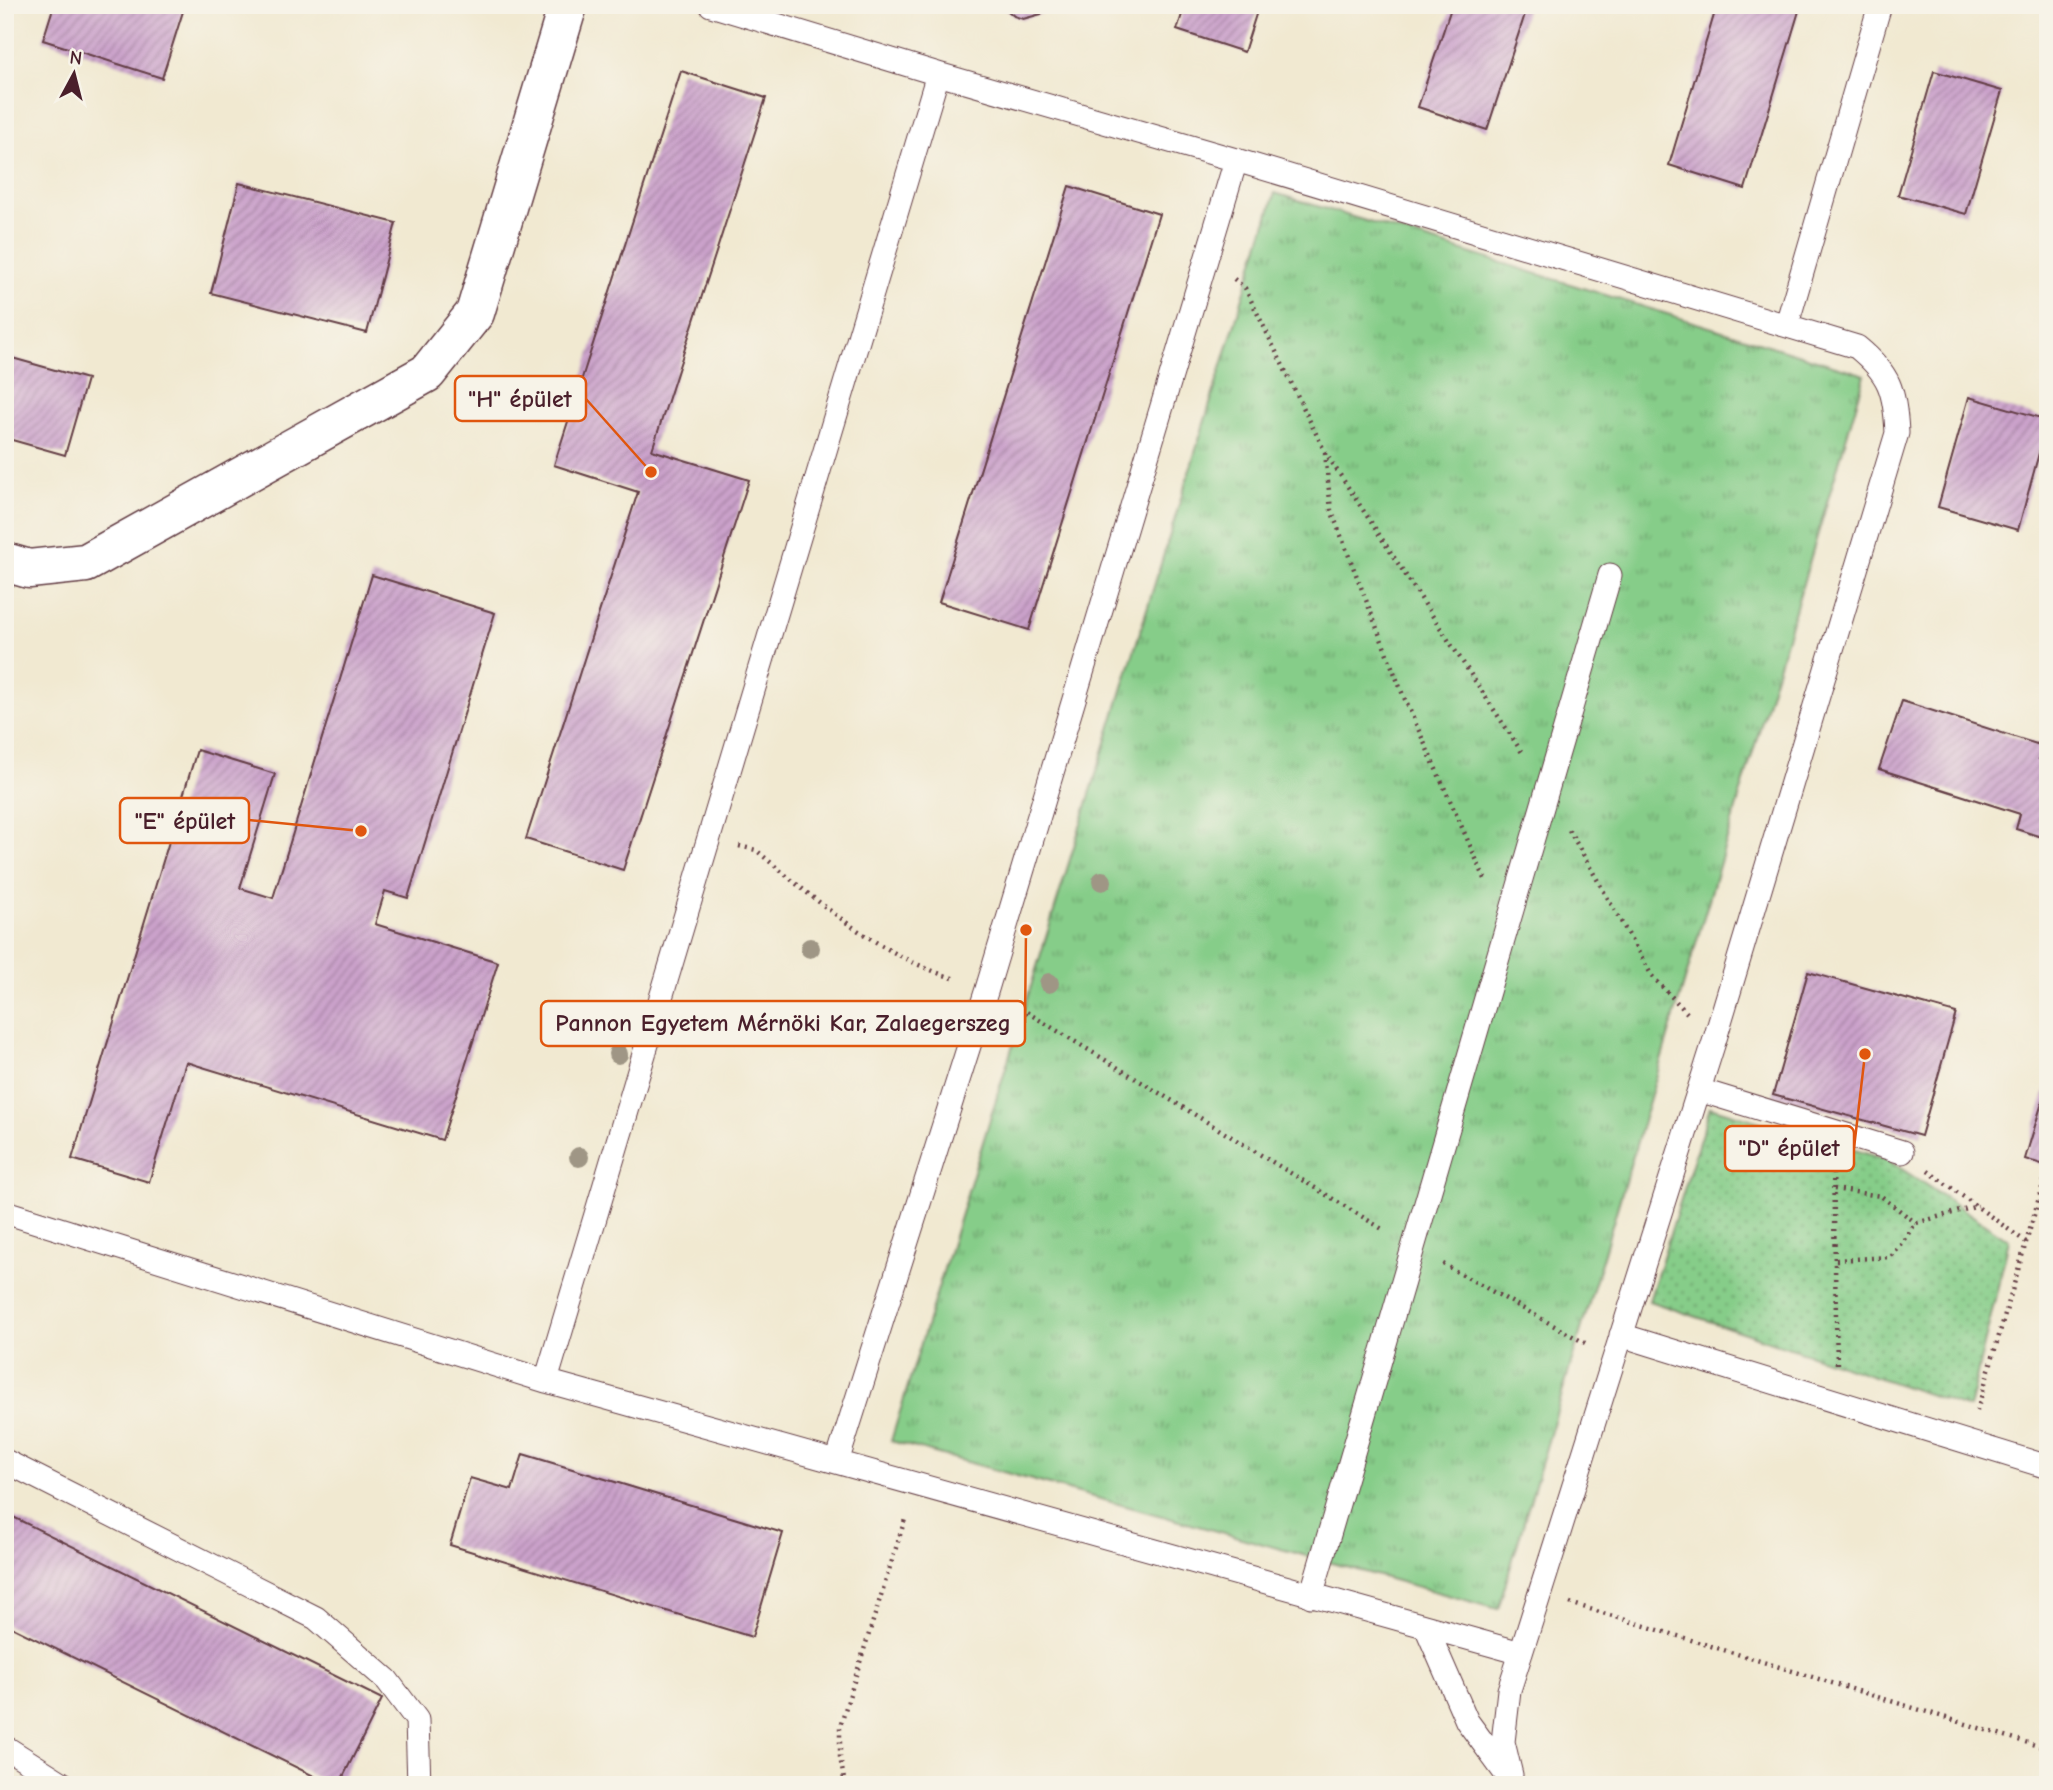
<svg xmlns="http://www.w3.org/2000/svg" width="2053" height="1790" font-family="'Comic Neue',sans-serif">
	<defs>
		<pattern id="grass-tufts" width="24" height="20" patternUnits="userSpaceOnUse" patternTransform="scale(1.75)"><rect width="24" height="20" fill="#86cd89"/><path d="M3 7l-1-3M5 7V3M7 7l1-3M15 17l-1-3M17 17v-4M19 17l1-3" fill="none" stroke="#70a670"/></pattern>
		<pattern id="park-dots" width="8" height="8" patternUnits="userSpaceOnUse" patternTransform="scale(1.75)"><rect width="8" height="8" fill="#86cd89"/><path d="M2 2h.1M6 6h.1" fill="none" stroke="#70a670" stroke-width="1.8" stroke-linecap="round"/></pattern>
		<pattern id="building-hatch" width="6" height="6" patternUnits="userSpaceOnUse" patternTransform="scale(1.75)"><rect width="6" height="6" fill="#cba2cb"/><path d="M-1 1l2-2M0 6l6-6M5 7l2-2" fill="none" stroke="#a783a5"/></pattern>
	</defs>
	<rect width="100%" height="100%" fill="#f7f3e8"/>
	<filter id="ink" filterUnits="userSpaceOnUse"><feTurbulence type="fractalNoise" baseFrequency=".0143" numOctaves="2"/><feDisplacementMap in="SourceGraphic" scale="14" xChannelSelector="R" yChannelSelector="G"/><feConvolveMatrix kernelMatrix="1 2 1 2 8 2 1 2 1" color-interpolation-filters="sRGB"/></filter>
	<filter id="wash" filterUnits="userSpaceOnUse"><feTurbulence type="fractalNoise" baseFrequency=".00686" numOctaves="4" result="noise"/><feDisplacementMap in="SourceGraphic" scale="28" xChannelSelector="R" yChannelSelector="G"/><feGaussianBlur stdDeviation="1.57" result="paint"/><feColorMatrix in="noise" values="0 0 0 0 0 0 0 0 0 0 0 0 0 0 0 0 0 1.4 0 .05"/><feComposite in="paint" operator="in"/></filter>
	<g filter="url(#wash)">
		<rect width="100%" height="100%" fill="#f1e9d1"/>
		<path fill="url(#grass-tufts)" stroke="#68765a" stroke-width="2" d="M1275,193L1865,375L1498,1609L891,1441Z"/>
		<path fill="url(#park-dots)" stroke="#68765a" stroke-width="2" d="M1710,1107L1888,1160L2009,1240L1969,1408L1649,1301Z"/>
		<g id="blocks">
			<path fill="url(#building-hatch)" d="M54,5H185L162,78L43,40Z
				M1001,5H1049L1041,14L1023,19L1014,16Z
				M1185,5H1259L1244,52L1177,30Z
				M1452,5H1528L1487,130L1418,107Z
				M1717,5H1781L1799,11L1745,189L1669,165Z
				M681,71L766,98L652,450L749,480L623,870L526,839L638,492L554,465Z
				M1934,71L2002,91L1966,214L1898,195Z
				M239,183L396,223L367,333L211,293Z
				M1069,186L1159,214L1029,630L939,602Z
				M5,356L87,379L65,455L5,438Z
				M1969,397L2048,420L2018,530L1938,507Z
				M372,575L495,613L408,898L385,891L375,924L498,962L442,1140L186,1062L149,1182L72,1159L197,750L275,774L240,888L273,898Z
				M1902,701L2043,746L2039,759L2048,762V839L2016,829L2020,814L1879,769Z
				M1808,972L1956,1013L1921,1136L1773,1095Z
				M2047,1086H2048V1166L2025,1159Z
				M523,1454L783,1533L752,1637L450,1545L470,1478L512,1490Z
				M5,1513L382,1699L339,1785H332L5,1624Z"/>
		</g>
	</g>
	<g filter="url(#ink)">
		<use href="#blocks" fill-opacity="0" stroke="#633d44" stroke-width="2"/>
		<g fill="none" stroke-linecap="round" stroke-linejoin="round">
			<defs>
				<path id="service" d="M711,5L938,74
					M938,74L1236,160L1857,347C1890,374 1895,391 1897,433L1714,1042L1521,1653L546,1381Z
					M1787,324L1880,5
					M1699,1090L1902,1152
					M5,1212L546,1381
					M1621,1335L2048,1467
					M5,1461L316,1618L387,1680L417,1720L419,1785
					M837,1462L987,989L1236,160
					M1311,1596L1610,575
					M1426,1627L1467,1721L1514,1785
					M5,1747L65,1785
					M1511,1775L1503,1742L1509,1690L1521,1653"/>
				<path id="minor" d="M5,562L29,569L86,563L427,373L475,313L568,5"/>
			</defs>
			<use href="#service" stroke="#633d44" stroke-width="25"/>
			<use href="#minor" stroke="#633d44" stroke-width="41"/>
			<path stroke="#633d44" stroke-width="4.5" stroke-dasharray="2 5" stroke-linecap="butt" d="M1234,279L1245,288L1325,452L1523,754
				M1325,453L1331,510L1403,695L1485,879
				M1569,830L1652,976L1687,1013
				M739,846L756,850C816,901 880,956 956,979
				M1015,1005L1384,1230
				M1833,1166L1837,1367
				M1928,1171L2026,1242
				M1834,1189L1881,1196L1916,1223
				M1836,1260L1891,1257L1916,1223L1978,1206
				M1443,1264L1585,1343
				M1977,1411L2048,1167
				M1570,1603L2048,1749
				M845,1785L840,1757V1726L906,1516"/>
			<use href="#service" stroke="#fff" stroke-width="23"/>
			<use href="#minor" stroke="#fff" stroke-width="38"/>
		</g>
		<g fill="#9f9685">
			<circle cx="1102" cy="881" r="10"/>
			<circle cx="810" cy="948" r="10"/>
			<circle cx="1049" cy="983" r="10"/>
			<circle cx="618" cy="1054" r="10"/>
			<circle cx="579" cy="1157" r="10"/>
		</g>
	</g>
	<path fill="none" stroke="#e0560e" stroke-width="2.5" d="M651 472L586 399M361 831L249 820M1026 930L1025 1023M1865 1054L1854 1148"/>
	<g fill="#e0560e" stroke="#f7f3e8" stroke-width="2.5">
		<circle cx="651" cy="472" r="7"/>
		<circle cx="361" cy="831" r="7"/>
		<circle cx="1026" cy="930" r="7"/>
		<circle cx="1865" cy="1054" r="7"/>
	</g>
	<g fill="#f7f3e8" stroke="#e0560e" stroke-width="2.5">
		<rect x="455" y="376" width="131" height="45" rx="7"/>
		<rect x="120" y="798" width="129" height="45" rx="7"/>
		<rect x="541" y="1001" width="484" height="45" rx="7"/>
		<rect x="1725" y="1126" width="129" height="45" rx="7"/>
	</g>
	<g font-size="24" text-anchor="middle" font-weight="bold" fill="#4a1f2b">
		<text x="520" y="407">"H" épület</text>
		<text x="185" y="829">"E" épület</text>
		<text x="783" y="1031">Pannon Egyetem Mérnöki Kar, Zalaegerszeg</text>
		<text x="1789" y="1156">"D" épület</text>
	</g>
	<rect width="2053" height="1790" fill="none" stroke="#f7f3e8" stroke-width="28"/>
	<g transform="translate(74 74) rotate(7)" stroke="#f7f3e8" stroke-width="5" paint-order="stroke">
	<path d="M0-5L12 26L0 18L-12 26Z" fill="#4a1f2b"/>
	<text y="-10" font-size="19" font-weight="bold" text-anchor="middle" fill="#4a1f2b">N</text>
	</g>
</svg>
